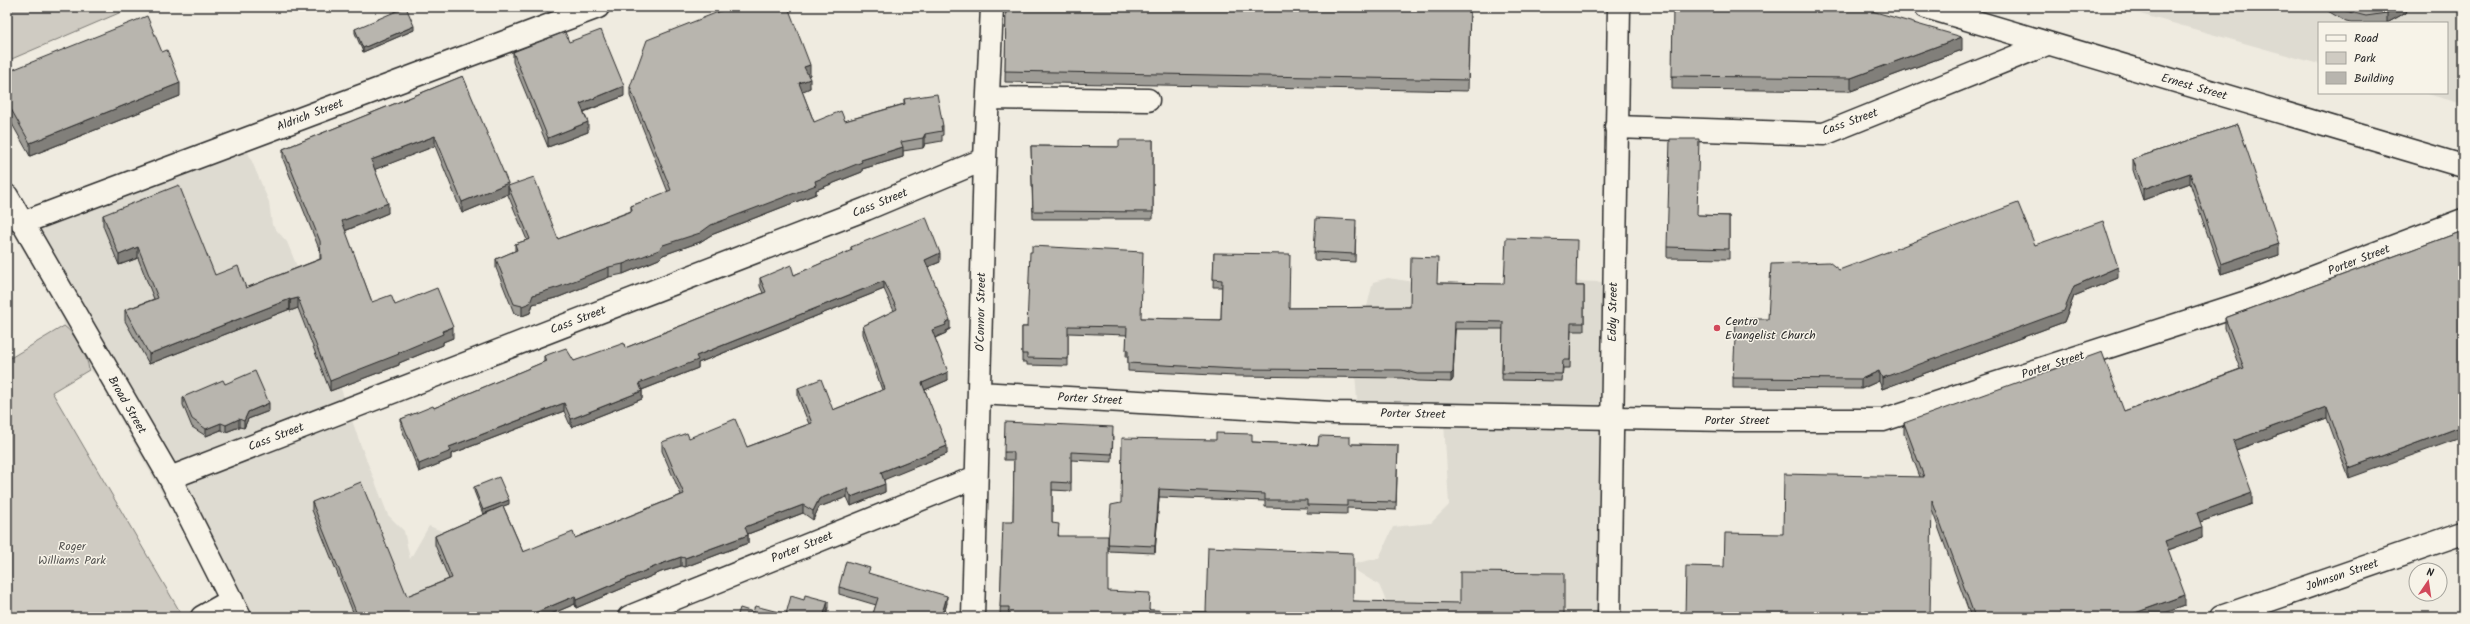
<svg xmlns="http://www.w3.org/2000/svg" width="2470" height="624" font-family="Kalam,sans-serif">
	<rect width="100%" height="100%" fill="#efebe0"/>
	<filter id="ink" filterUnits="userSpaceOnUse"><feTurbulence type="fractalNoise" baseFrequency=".025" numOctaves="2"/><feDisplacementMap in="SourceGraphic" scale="8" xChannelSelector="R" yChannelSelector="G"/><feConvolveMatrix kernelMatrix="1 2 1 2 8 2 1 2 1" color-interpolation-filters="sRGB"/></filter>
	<g filter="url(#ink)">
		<path fill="#dedbd1" d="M2115,7H2463V104L2424,93H2447V23H2319V64Z
			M245,145L269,202L272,225L287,242L305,286L361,446L388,515L404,531L410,559L429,526L444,532L480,617H235L197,555L95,374L89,370L88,363L69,329L64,326L63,319L15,236L19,229Z
			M1388,278L1480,292L1488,283L1529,287L1542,281L1612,282V617H1393L1379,585L1355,570L1353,564L1379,558L1393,527L1431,523L1449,505L1444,423L1358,414L1354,359L1373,282Z"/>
		<path fill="#cfcbc2" stroke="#7d7b76" d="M7,7H133L7,61Z
			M64,326C75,333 88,357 89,370L52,392L183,617H7V360Z"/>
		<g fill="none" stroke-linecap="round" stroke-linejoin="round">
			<defs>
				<path id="street" d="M989,98L1148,100
					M1616,127L1824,134L2047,44
					M979,393L1333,413L1729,420H1883L2250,301L2463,220
					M170,478L866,209L985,159
					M202,617L232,600
					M629,617L976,477
					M973,617L985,159L992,7
					M2221,617L2463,533"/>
				<path id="secondary" d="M1926,7L2463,166
					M22,223L598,7
					M1609,617L1619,7"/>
				<path id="primary" d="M7,196L170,478L240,617"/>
			</defs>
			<use href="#street" stroke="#2b2b2b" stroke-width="25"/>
			<use href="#secondary" stroke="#2b2b2b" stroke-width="25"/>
			<use href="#primary" stroke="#2b2b2b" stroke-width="25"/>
			<use href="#street" stroke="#f7f3e8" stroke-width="22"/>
			<use href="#secondary" stroke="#f7f3e8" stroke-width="22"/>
			<use href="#primary" stroke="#f7f3e8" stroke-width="22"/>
		</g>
		<path fill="#9e9c96" stroke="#2b2b2b" d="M1006,7H1470L1468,91L1005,82Z
			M2325,7H2411L2405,13L2387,23H2351L2346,22L2328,11Z
			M355,29L414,30L363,52L355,33Z
			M569,42L624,96L584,112L588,132L548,147L513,62V52Z
			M1962,50L1851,91L1672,89V76Z
			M7,72L180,96L30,156L7,115Z
			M808,75L810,88L802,91L814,122L845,121L904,104V99L943,126V135H942V141L925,144L923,148L903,151V157L862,169V172L816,190V194L711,235L700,242L663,255L659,259L623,274L609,277L559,297L533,304L530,313L522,316L514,313L496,268V259L515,251V244L527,240L508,195V186L558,239L631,211V206L668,192L630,96V87L810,75Z
			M463,76L508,194L462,213L435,146L375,169L388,213L345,231L372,302L395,305L453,338L443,342V345L399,363V365L330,391L298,308L290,311V309L149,364L125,321V310L154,299L138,258L119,265L103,226V215L215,275L246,288L320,259V251L283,159V149Z
			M2238,124L2279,255L2221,274L2190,183L2143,200L2133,170V159Z
			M1153,140V219H1033L1031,146L1119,147Z
			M1697,215L1729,216V259L1667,258V247Z
			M1356,227L1355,262L1314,260V252Z
			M2463,231L2349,478L2327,418L2236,450L2252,504L2200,522L2202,538L2168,550L2185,606L2153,617H1971L1932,510L1724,567L1783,534L1920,477L1904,434V423L2124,411L2240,369L2225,328V318Z
			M2035,245L2118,278L2074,296L2064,322L1882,389L1879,381L1861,389L1733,388V378L1768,319L1839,270Z
			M851,247L940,262L928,267L950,329L946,331V333L935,338L948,380L925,390L947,454L884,479L885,492L851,506L847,497L819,507L813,520L803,513L748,534V543L685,567L681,566L661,572L576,608L575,604L544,617H355L312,510V502L407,596L449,579L435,545V536L500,507L483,514L474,491V487L509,504L503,506L523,552L575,538L681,495L662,451V442L689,438L747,447L809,424L798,397V388L833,410L882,390L863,334V326L894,311L884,289L698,363V368L642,390V399L571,427L564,411L451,454V459L419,472L401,427V419L434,408L544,362V356L574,361L625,348L763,293L760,286V278L794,275L851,251Z
			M1214,253L1289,308L1410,307L1437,283L1584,286V331H1571L1570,368H1563L1562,381L1502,380L1503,329H1455L1453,379L1451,382L1417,381L1402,378L1236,376L1128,371V357H1126L1127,335L1068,333V366L1027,365V362H1022V327H1027L1141,318L1221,320L1222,287H1213Z
			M225,384L269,411L248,419L244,428L239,427L226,432L221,430L206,436L192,427L183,405V397Z
			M1113,435L1112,462L1071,460V491L1052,490V523L1059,536L1108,591L1149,610L1206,612L1353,601L1564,617L1000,615L1002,551L1013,522L1014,461L1013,460H1004V452Z
			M1252,442L1318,445L1350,444L1398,445L1396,510L1347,508V514L1307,513V508L1265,507V501L1159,497L1155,553L1108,551V544L1121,503Z
			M870,574L947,603L943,617H872L876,605L839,594V587Z"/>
		<path fill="#817f7a" stroke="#2b2b2b" d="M2397,7H2411L2405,13L2387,23V13Z
			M414,26V30L363,52V48Z
			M1962,37V50L1851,91V78Z
			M810,65V75L804,77V67Z
			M810,79V88L799,93V83Z
			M180,83V96L30,156V143Z
			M624,86V96L580,113V104Z
			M588,122V132L548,147V138Z
			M925,134V144L923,148V138Z
			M435,136V146L371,171V160Z
			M903,147V157L862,169V172L816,190V194L711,235L700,242L663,255L659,259L623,274V264L663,245L815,181L861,160Z
			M2190,173V183L2143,200V189Z
			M508,183V194L462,213V202Z
			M388,203V213L342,232V221Z
			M2279,244V255L2221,274V264Z
			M138,247V258L119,265V255Z
			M940,253V262L925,268V260Z
			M609,267V277L559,297L533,304L530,313L522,316V306L533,295Z
			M2118,267V278L2074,296L2064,322L1882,389V378L2074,286Z
			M884,281V289L698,363V368L639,391V383L696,356Z
			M298,298V308L290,311V300Z
			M290,299V309L149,364V354Z
			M950,320V329L946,331V333L932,339V330Z
			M453,327V338L443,342V345L399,363V365L330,391V381Z
			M1455,329L1453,379L1451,382V374Z
			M1879,371V381L1861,389V379Z
			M948,372V380L922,391V383Z
			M642,391V399L571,427V419Z
			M269,403V411L248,419L244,428V421L248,412Z
			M564,403V411L451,454V459L419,472V464L449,447Z
			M2327,407V418L2233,451V441Z
			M239,419V427L226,432V425Z
			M221,423V430L206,436V429Z
			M2463,426V437L2349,478V468Z
			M947,446V454L881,481V472Z
			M885,484V492L851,506V497Z
			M847,488V497L819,507L813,520V511L819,499Z
			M1159,489V497L1155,553V546Z
			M2252,493V504L2197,523V513Z
			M509,500V504L483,514V510Z
			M803,505V513L745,535V527Z
			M2202,527V538L2165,551V541Z
			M748,535V543L685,567V558Z
			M681,557V566L661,572L576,608V600L661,564Z
			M2185,595V606L2153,617H2124Z
			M575,596V604L544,617H525Z
			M947,596V603L943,617H941Z
			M828,601V608L826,617H823Z"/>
		<path fill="#b8b5ae" stroke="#2b2b2b" d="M406,7L414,26L363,48L355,29Z
			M731,7H788L809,62L810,65L804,67L810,79L799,83L814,122L841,111L845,121L905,104L904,99L937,94L943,126H941L942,131L925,134L923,138L901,142L903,147L861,160L862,162L815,181L816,185L711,225L700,233L663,245L659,250L623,264L609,267L559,287L533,295L530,303L522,306L514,304L496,259L517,250L515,244L530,239L508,186L534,177L558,239L632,211L631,206L671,190L630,87L647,40Z
			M1006,7H1470L1468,80L1005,71Z
			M1673,7H1858L1962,37L1851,78L1672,76Z
			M2339,7H2397L2387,13L2366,16L2346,11Z
			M147,16L162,52L167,50L180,83L30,143L7,102V72Z
			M601,30L624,86L580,104L588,122L548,138L513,52L565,32L569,42Z
			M463,76L508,183L462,202L435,136L371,160L388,203L342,221L372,302L391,295L395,305L437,288L453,327L442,331L443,334L398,353L399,354L330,381L298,298L290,300V299L149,354L125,310L158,298L138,247L119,255L103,215L179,185L215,275L238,266L246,288L321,259L320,241L283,149Z
			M2238,124L2279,244L2221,264L2190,173L2143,189L2133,159Z
			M1670,139H1699L1697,215L1729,216V249L1667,247Z
			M1119,140H1153V212L1033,211L1031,146L1119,147Z
			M2018,203L2035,245L2103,221L2118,267L2074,286L2064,311L1882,378L1879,371L1861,379L1733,378L1736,319H1768L1771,264L1829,262L1839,270Z
			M926,217L940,253L925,260L950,320L945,323L946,325L932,330L948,372L922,383L947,446L881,472L885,484L851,497L847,488L819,499L813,511L803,505L745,527L748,535L685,558L681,557L661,564L576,600L575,596L525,617H358L312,502L361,482L407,596L452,578L435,536L503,506L523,552L573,532L575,538L684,494L662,442L687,433L689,438L735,419L747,447L812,423L798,388L821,379L833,410L885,389L863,326L897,309L884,281L696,356L698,360L639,383L642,391L571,419L564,403L449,447L451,451L419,464L401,419L433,406L434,408L546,361L544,356L566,348L574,361L624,343L625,348L766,292L760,278L791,265L794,275L852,250L851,247Z
			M1316,218L1356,220L1355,254L1314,252Z
			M2463,231V426L2349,468L2327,407L2233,441L2252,493L2197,513L2202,527L2165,541L2185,595L2124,617H1975L1932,500L1930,617H1685L1686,566L1724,567L1725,533L1783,534L1784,474L1924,477L1904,423L2102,352L2124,411L2244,368L2225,318Z
			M1506,238L1577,240L1576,286H1584V323H1571L1570,360H1563L1562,374L1502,373L1503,322L1455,321L1453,372L1451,374H1417L1402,370L1236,369L1128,363V350H1126L1127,327L1068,326V359L1027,358V354H1022V327H1027L1030,252H1032V246L1143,252L1141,318L1221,320L1222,280L1213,279L1214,253L1290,254L1289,308L1410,307L1411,257L1438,258L1437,283L1504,284Z
			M255,371L269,403L248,412L244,421L239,419L226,425L221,423L206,429L192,419L183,397L223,380L225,384Z
			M1005,422L1113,427L1112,454L1071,452V483L1052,482V523L1059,524L1058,536H1108V591L1150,593L1149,610L1206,612L1208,547L1353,553V601L1460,603V572L1564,573V617H1009V607H1000L1003,522H1013L1014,454L1013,452H1004Z
			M1216,433L1252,434V442L1318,445L1319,436L1350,437V444L1398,445L1396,502L1347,501V506L1307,505V500H1265V494L1159,489L1155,546L1108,544L1111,505L1121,503L1122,438L1216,440Z
			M499,477L509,500L483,510L474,487Z
			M846,561L870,568L868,573L947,596L941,617H872L878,598L839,587Z
			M805,595L828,601L823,617H737L740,608L753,612L755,606L786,614L791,596L804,600Z"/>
	</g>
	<circle fill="#d1495b" stroke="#f7f3e8" stroke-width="1.5" cx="1717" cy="328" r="4"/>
	<g text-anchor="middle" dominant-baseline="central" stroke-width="3" stroke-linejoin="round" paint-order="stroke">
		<g font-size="12" fill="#2b2b2b" stroke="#f7f3e8">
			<text transform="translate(2194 87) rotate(16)">Ernest Street</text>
			<text transform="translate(310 115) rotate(-21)">Aldrich Street</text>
			<text transform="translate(1850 122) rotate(-20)">Cass Street</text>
			<text transform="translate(880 203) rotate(-22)">Cass Street</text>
			<text transform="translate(2359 260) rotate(-21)">Porter Street</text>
			<text transform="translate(981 312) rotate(-89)">O'Connor Street</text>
			<text transform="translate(1613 312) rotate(-89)">Eddy Street</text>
			<text transform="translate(578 320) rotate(-21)">Cass Street</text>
			<text transform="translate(2053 365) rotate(-18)">Porter Street</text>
			<text transform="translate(1090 399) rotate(3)">Porter Street</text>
			<text transform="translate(127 405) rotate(60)">Broad Street</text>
			<text transform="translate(1413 414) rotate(1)">Porter Street</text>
			<text x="1737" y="420">Porter Street</text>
			<text transform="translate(276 437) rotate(-21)">Cass Street</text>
			<text transform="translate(802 547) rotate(-22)">Porter Street</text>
			<text transform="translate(2342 575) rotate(-19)">Johnson Street</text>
		</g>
		<g font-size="12" fill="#2b2b2b" stroke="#f7f3e8" text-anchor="start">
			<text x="1725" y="321">Centro<tspan x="1725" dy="14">Evangelist Church</tspan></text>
		</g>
		<g font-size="12" fill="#545351" stroke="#f7f3e8">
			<text x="72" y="546">Roger<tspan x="72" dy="14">Williams Park</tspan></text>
		</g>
	</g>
	<rect width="2470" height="624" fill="none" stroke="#f7f3e8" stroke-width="24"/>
	<rect x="12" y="12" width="2446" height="600" fill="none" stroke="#2b2b2b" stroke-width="1.5" filter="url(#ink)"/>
	<rect x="2318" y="22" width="130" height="72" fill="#f7f3e8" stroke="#a5a39c"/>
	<rect x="2326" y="35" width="20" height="6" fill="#f7f3e8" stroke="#a5a39c"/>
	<text x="2354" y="42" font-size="12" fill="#2b2b2b">Road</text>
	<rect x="2326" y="52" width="20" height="12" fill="#cfcbc2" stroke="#a5a39c"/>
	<text x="2354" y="62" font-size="12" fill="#2b2b2b">Park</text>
	<rect x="2326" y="72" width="20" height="12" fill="#b8b5ae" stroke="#a5a39c"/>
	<text x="2354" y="82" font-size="12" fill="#2b2b2b">Building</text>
	<g transform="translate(2428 582) rotate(13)"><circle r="19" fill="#f7f3e8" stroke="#a5a39c"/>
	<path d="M0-3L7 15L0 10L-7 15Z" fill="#d1495b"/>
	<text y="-6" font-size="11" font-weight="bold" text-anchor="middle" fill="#2b2b2b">N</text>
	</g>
</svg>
